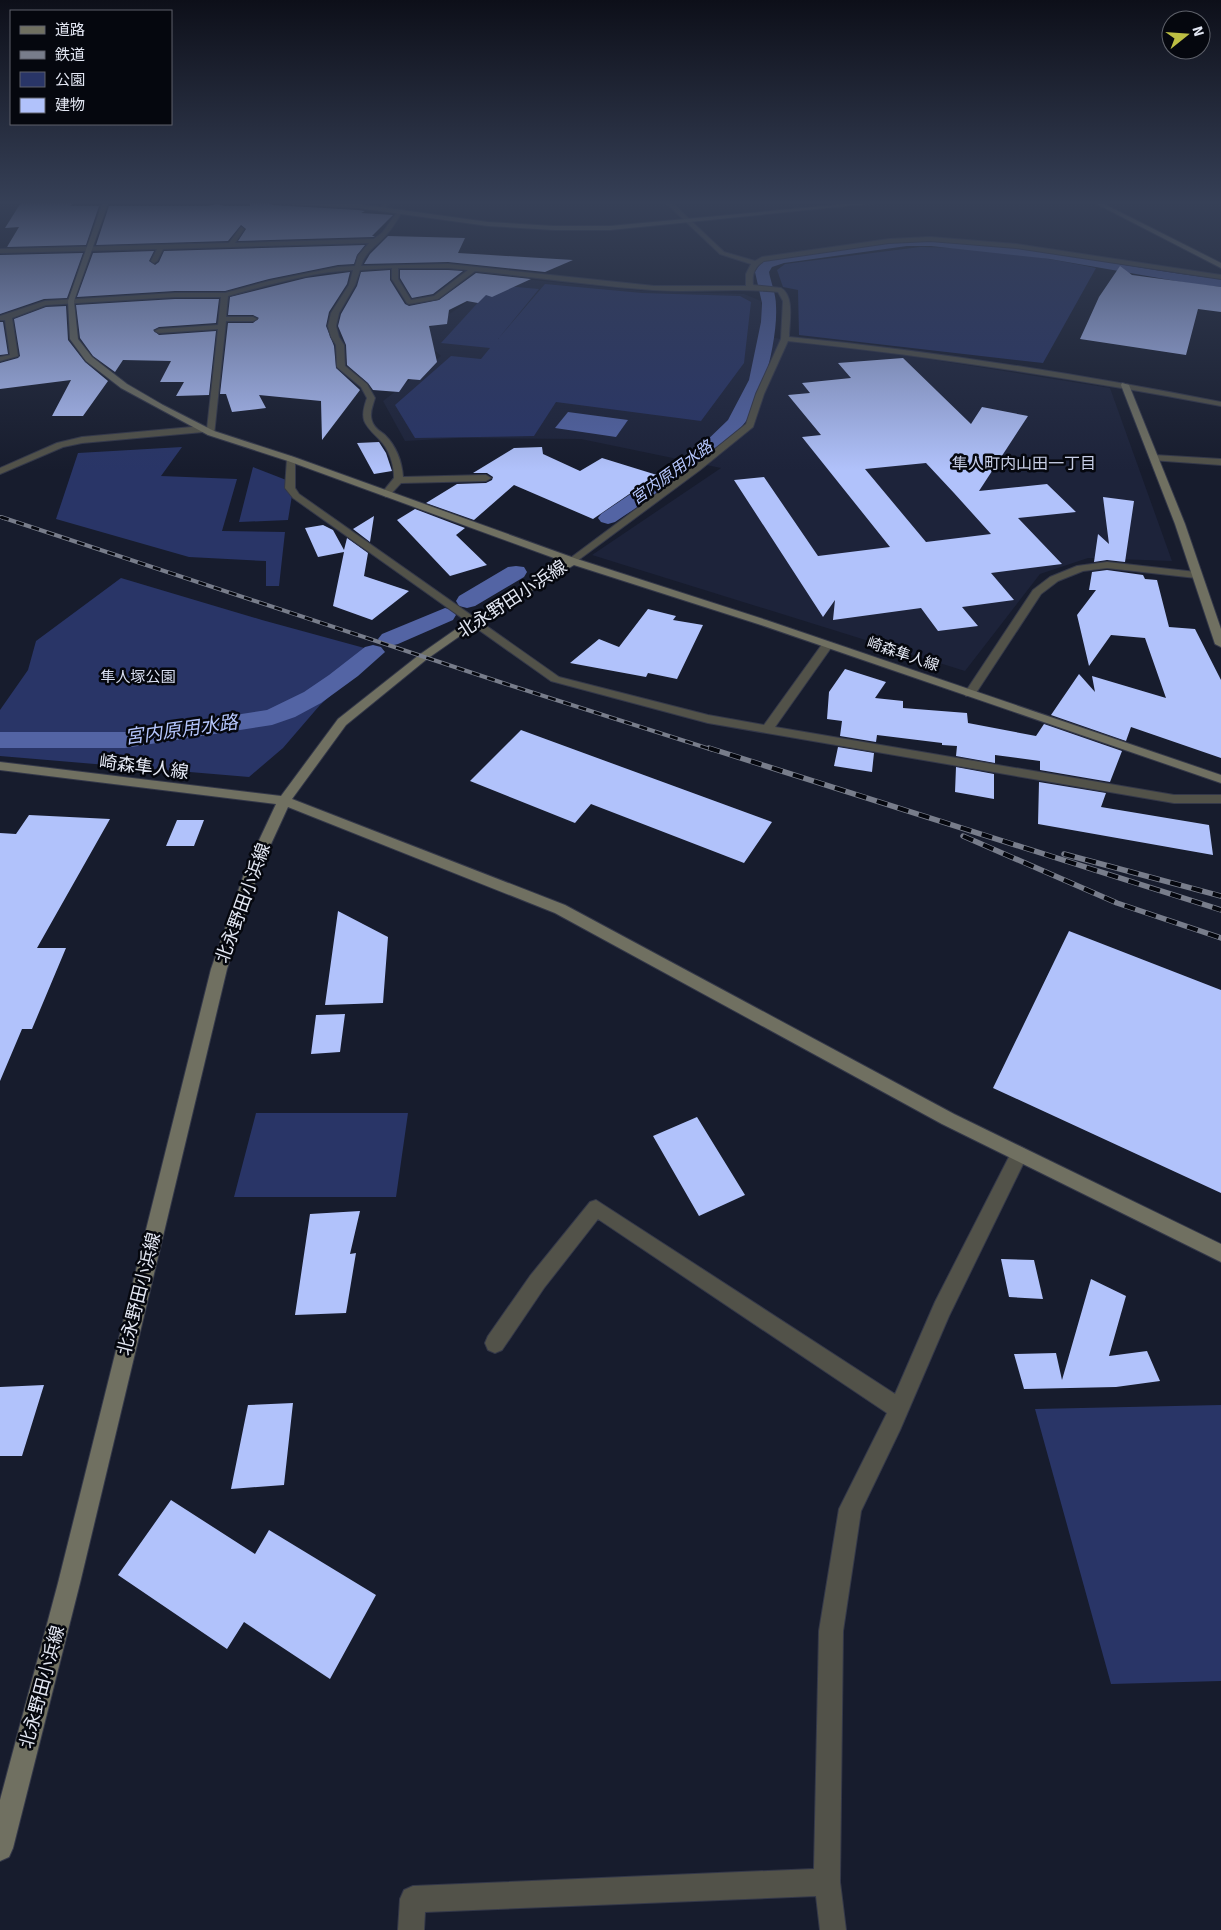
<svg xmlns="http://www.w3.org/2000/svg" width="1221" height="1930" font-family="Signika,'Noto Sans JP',sans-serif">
	<rect width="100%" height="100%" fill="#171c2d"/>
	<path fill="#1d233a" d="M503,277L643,291L744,294L761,301V336L922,358L1110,388L1172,561L1088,558L1040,574L965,671L592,555L721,468L581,439L458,438L405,441L383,401L441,356L419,335Z"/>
	<path fill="#293567" d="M920,247C979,247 1038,256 1096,268L1043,363L799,335L798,290L783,287L777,270L785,264Z
		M545,284L642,293L740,296L751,302L744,363L701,421L556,402L534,436L415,438L395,405L451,356L481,359L490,348L441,343L494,285L539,289L498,339Z
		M182,447L161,476L237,479L222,531L285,532L279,586H266V561L189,557L56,519L78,453Z
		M253,467L294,483L288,520L239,522Z
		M121,578L262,620L379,652L320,705L283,748L249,777L0,756V710L28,670L36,641Z
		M256,1113H408L396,1197H234Z
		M1221,1405V1681L1111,1684L1035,1409Z"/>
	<path fill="#5364a4" d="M568,412L628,420L616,437L555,428Z"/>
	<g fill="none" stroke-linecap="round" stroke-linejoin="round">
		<path fill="#5364a4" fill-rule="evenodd" d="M907,238C1013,238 1116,268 1221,279V287L1193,284L1050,259L931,246H907L784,263L772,267L769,272C771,283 776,294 776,306C778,337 763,401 743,425C711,463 656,494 615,522L608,524L601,522L598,518L601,514L700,447L728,420L749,380L761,322L762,303L755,272L762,261L782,255Z
			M516,566L524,567L527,572L524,577L475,606L467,608L459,606L456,601L459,596L508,567Z
			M445,608L453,610L456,615L453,620L398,644L390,646L382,644L378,639L382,634Z
			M373,645L381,647L385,652L358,676L321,703L295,717L272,725L125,748H0V732H125L267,710L304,692L329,675L365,647Z"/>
	</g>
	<path fill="#b1c2fb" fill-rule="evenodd" d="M22,201H76L70,206H99L86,245L7,247L19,227L5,228Z
		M250,201H267L272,205L358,210L365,211L361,213L393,215L372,236H375L373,237L238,241L246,229L241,225L228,241L96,245L109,206H208L217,204L224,206H250Z
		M388,236L465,238L458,253L573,260L545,272L448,262L364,264L370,254Z
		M365,245L357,255L354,264L338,265L269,279L225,291H175L77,297L93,253L154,251L149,261L155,265L159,262L164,251Z
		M83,253L67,298L44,299L0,314V255Z
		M1120,266L1132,275L1221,287V312L1198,309L1186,355L1080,339L1099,297Z
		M390,270V280L405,304L409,306L439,300L476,273L531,279L492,297L486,295L478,303L467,301L449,310L447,324L429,326L437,362L420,380L408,379L399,392L373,390L368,383L347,365L346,345L338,326L341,314L357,286L361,272Z
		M400,270H448L463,271L433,294L412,298L400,278Z
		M350,272L347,284L329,312L326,326L334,346L336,368L360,390L322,440L321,401L259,395L266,408L232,412L226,394H220L228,323H253L259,318L253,315H228L230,297L306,278Z
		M175,299H219L216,323L159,327L153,330L159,335L216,331L209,395L176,396L184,382H160L171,361L123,360L115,372L93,356L80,338L76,305Z
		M66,306L68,340L85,362L108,381L83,416H52L71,380L0,389V363L18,358L20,356L14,319L46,307Z
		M0,322H3L8,354L0,355Z
		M903,358L971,424L982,407L1028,416L979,491L1047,484L1076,512L1018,518L1062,564L991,573L1014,600L962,607L978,626L938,631L921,608L833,620L835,600L823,617L734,480L764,477L818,556L890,547L802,437L821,435L788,395L810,393L802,383L851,378L838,363ZM926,463L954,493L991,534L926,542L865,469Z
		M379,442L386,453L392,471L374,474L357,443Z
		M542,447L543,454L580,471L602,458L657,475L593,519L514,485L474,520L426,503L457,484L486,483L492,480L493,477L487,473H473L514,448Z
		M1103,497L1134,501L1125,562L1107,560L1094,562L1098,534L1109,544Z
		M415,509L465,528L456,535L487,565L450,576L397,520Z
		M374,516L370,542L353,529Z
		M323,525L333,530L344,550L347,538L368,553L364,576L409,591L372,620L333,606L344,552L318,557L305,528Z
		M1107,570L1143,575L1145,579L1157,580L1169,627L1195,629L1221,680V758L1131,727L1126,741L1051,715L1079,674L1095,692L1092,676L1166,698L1145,638L1111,635L1089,666L1077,615L1096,590H1089L1092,572Z
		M648,609L676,616L673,620L703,625L677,679L648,673L646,677L570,663L599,639L619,647Z
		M845,669L886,682L875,698L903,701V708L967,713L968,723L1036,736L1044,724L1122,751L1110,782L1040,770V761L995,755V763L956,756L957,746L942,745V743L877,735L876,742L840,736L842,721L827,719L829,692Z
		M521,730L772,822L744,863L591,804L575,823L470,781Z
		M838,747L874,753L872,772L834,766Z
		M956,767L994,774V799L955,792Z
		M1039,782L1106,793L1101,807L1209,825L1213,855L1038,824Z
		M29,815L110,819L37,948H66L32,1029H22L0,1081V833L16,834Z
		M177,820H204L194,846H166Z
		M338,911L388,937L383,1003L325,1005Z
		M1069,931L1221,990V1193L993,1088Z
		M345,1014L340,1052L311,1054L316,1015Z
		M697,1117L745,1195L699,1216L653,1136Z
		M360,1211L350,1254L356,1253L346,1313L295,1315L310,1214Z
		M1001,1259L1034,1260L1043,1299L1009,1297Z
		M1091,1279L1126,1296L1109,1356L1147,1351L1160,1381L1116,1387L1024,1389L1014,1354L1056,1353L1062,1380Z
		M44,1385L22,1456H0V1387Z
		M293,1403L284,1485L231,1489L248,1405Z
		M171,1500L255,1554L269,1530L376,1595L330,1679L244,1622L227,1649L118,1575Z"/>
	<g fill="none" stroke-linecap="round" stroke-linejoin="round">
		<defs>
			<path id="street" d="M385,201H391L383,210H379Z
				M664,201H670L724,252L755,261L762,257L889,239L930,237L1016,244L1221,275V279L1016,248L930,241L889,243L764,261C754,267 752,274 753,285L781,288C795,296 789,323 789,337C934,351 1078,374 1221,402V406C1077,379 933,356 788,341L764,394L753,427L700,470L573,564L568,561L569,559L694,466L746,424L756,394L781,339L783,301L778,292C737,287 695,293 653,290C594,286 534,277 475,271L438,299L409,304L407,303L392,279V268L360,270L355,285L339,313L336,326L339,337L344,345L345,366L367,384L375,398C373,405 369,413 372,421C374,428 380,431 385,435C396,446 402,462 403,477L486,475L491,478L486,481L401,483L389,496L386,497L381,494L394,478C394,464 389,449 379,439C364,424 359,420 367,398L361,387L337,367L336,345L331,337L328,326L331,313L349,285L353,270C311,272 269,285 228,296L226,317H253L257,319L253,321H226L214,435H208L207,429L203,432L82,443L63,447L0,474V468L57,443L82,437L203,426L207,429L218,329L159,333L155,331L159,329L218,325L221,297H175L46,305L12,318L18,356L0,361V357L10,355L5,320H0V316L45,301L175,293H225L269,281L338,267L355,266L358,256L369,243L163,249L157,261L154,263L151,261L157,249L0,253V249L229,243L241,227L244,229L235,243L374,239L382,233L399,210L402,212C397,220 392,229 386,235C376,247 366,250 361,266L448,264L654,286H746V274L751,264L720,254ZM398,268H448L468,270L434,296L411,300L398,279Z
				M1154,455L1221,459V465L1151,460L1150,458Z
				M291,456L295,459V488L299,494L559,677L708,715L764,725L823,643L827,642L833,645L775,727L1174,795H1221V803H1174L708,723L551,681L293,498L285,488L287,459Z
				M1107,562L1196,572L1201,575L1196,578L1107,568L1083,571L1058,581L1041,594L974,696H966L964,694L1033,590L1050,577L1077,566Z
				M1019,1146L1025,1149L1028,1154L949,1316L900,1430L861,1511L843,1631L840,1882L846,1930H820L816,1896L425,1912L424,1930H398L400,1899L404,1890L413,1886L814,1869L819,1631L839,1509L887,1413L598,1219L544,1288L502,1350L495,1353L488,1350L485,1343L488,1336L530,1276L590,1202L596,1200L895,1394L935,1302L1013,1149Z"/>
			<path id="secondary" d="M103,201H109L74,301L78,339L92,357L127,384L163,405L214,431L294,457L577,559L766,620L1221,775V783L758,624L574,565L477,624L427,659L346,725L292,799L565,905L954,1114L1221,1244V1262L942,1124L555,913L288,807L260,868L227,969L80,1583L13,1848L9,1857L0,1861V1800L58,1583L211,969L246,868L276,804L0,770V762L281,796L338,719L419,655L469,620L565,562L288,461L208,435L121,388L86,361L70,339L68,301Z
				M269,201L358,204L488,222L554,226H610L878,201H896L610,230H554L488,226L358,208L272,203Z
				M1091,201H1098L1221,263V268Z
				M1122,383L1129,385L1185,524L1221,629V647L1215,644L1175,524L1121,385Z"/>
		</defs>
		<use href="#street" stroke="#343849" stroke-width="2"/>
		<use href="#secondary" stroke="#343849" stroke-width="2"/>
		<use href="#street" fill="#525249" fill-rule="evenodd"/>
		<use href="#secondary" fill="#707061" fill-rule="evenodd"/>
		<defs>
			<path id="rail-far2" d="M0,517L5,519"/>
			<path id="rail-far1" d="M1,517L506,684L713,750"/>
			<path id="rail" d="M709,748L1221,910
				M963,836L1117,903L1221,938
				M1064,854L1221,896"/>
		</defs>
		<use href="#rail-far2" stroke="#787d8b" stroke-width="2.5"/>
		<use href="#rail-far1" stroke="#787d8b" stroke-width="4"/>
		<use href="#rail" stroke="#787d8b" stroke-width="5.5"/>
		<use href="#rail-far2" stroke="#05070e" stroke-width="2" stroke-dasharray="5" stroke-linecap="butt"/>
		<use href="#rail-far1" stroke="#05070e" stroke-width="2.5" stroke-dasharray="8" stroke-linecap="butt"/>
		<use href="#rail" stroke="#05070e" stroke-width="4" stroke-dasharray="11" stroke-linecap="butt"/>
	</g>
	<linearGradient id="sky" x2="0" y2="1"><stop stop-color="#0d0f19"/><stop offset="0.43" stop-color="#364057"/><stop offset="1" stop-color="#364057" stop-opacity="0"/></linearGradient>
	<rect width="1221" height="471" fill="url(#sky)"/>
	<g text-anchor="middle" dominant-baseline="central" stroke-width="5" stroke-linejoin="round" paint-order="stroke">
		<g font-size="15" fill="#e3e7f3" stroke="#05070e">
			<text transform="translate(903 654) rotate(19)">崎森隼人線</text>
		</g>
		<g font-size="15" fill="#d9dff2" stroke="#05070e">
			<text x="138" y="677">隼人塚公園</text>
		</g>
		<g font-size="16" fill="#c7cee6" stroke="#05070e">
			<text x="1024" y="464">隼人町内山田一丁目</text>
		</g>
		<g font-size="16" font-style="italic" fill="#b5c6fd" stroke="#05070e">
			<text transform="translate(672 473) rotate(-36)">宮内原用水路</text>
		</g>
		<g font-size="18" fill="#e3e7f3" stroke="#05070e">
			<text transform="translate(512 599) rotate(-33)">北永野田小浜線</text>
			<text transform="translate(144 767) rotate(7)">崎森隼人線</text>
			<text transform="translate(243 903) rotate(-70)">北永野田小浜線</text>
			<text transform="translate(139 1294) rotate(-76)">北永野田小浜線</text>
			<text transform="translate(42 1687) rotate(-75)">北永野田小浜線</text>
		</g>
		<g font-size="19" font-style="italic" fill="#b5c6fd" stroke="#05070e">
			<text transform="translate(181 730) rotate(-8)">宮内原用水路</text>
		</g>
	</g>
	<rect x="10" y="10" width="162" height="115" fill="#05070e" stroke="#5e616a"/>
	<rect x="20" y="26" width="25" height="8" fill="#707061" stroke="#5e616a"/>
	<text x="55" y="35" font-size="15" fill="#e3e7f3">道路</text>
	<rect x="20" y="51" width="25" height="8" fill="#787d8b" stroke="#5e616a"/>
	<text x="55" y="60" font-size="15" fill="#e3e7f3">鉄道</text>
	<rect x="20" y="72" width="25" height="15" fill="#293567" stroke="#5e616a"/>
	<text x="55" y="85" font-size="15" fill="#e3e7f3">公園</text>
	<rect x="20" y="98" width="25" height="15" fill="#b1c2fb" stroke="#5e616a"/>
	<text x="55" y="110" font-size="15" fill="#e3e7f3">建物</text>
	<g transform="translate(1186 35) rotate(73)"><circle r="24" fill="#05070e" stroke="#5e616a"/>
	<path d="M0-4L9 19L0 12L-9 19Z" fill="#bdbf43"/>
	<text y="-8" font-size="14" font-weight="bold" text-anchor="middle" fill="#e3e7f3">N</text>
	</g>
</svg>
